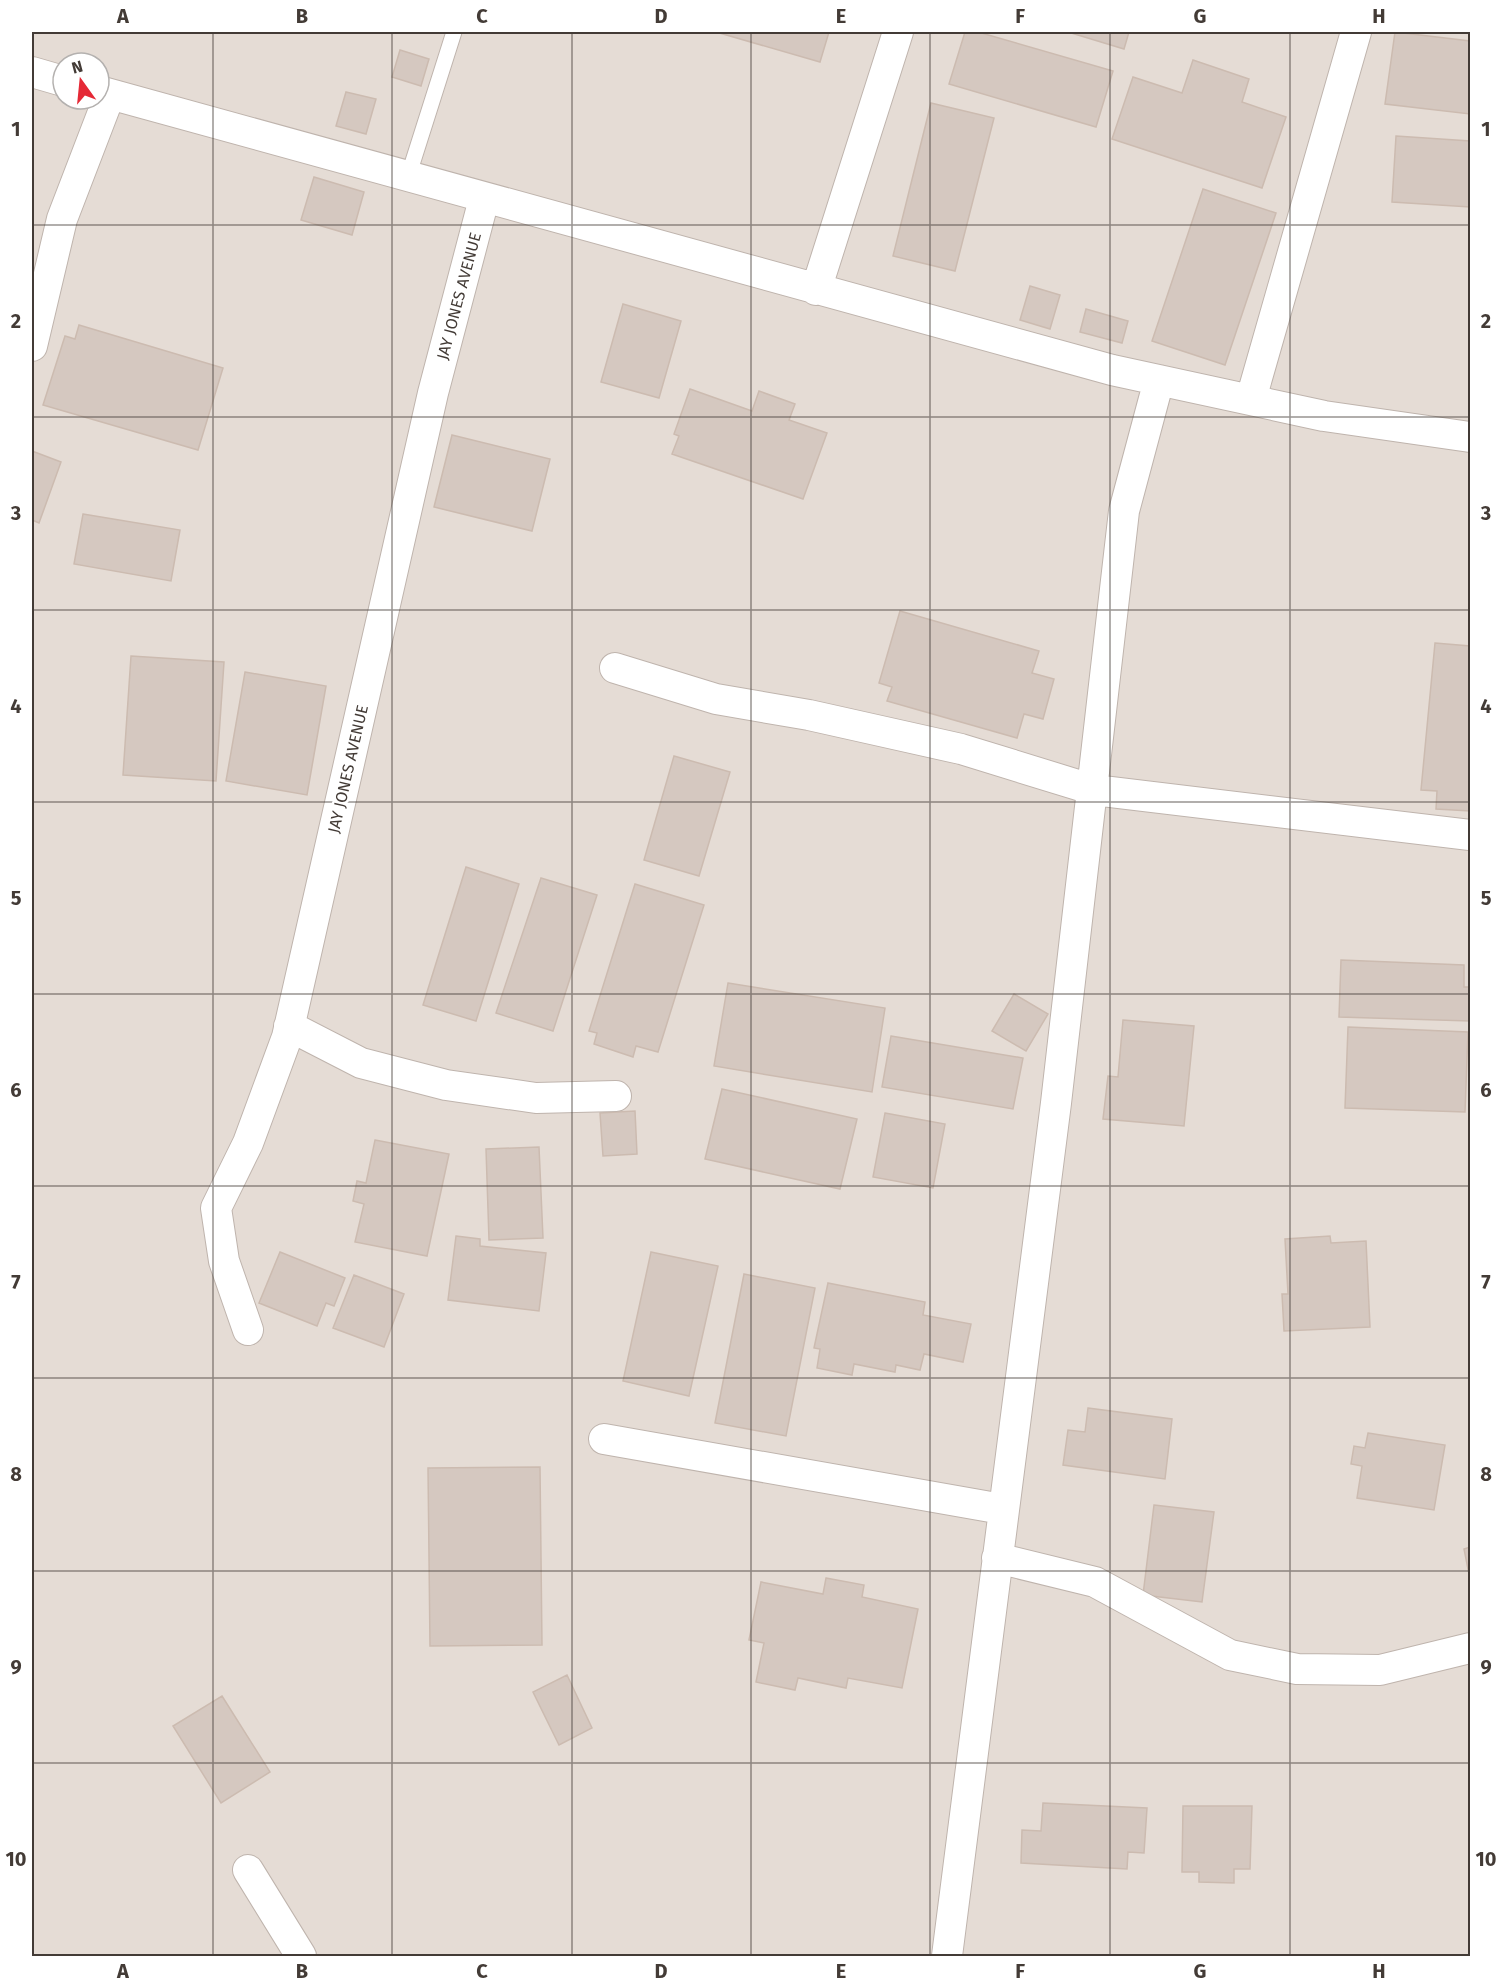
<svg xmlns="http://www.w3.org/2000/svg" width="1502" height="1988" font-family="'Fira Sans',sans-serif">
	<rect width="100%" height="100%" fill="#f1ebe6"/>
	<path fill="#e5dcd5" fill-rule="evenodd" d="M32,32H1470V1956H32ZM63,63H99V99H63Z"/>
	<path fill="#d5c8c0" stroke="#ccbbb0" stroke-width="1.5" d="M716,32H829L820,62Z
		M965,32H978L1113,71L1096,127L949,84Z
		M1068,32H1129L1124,49Z
		M1395,32L1470,41V114L1385,104Z
		M400,50L429,59L421,86L392,77Z
		M1193,60L1249,79L1242,102L1286,117L1262,188L1112,139L1133,77L1182,93Z
		M346,92L376,99L366,134L336,126Z
		M931,103L994,118L955,271L893,256Z
		M1396,136L1470,141V207L1392,202Z
		M314,177L364,192L352,235L301,220Z
		M1203,189L1276,213L1225,365L1152,341Z
		M1030,286L1060,295L1050,329L1020,320Z
		M623,304L681,321L659,398L601,382Z
		M1086,309L1128,321L1122,343L1080,332Z
		M79,325L223,368L198,450L43,405L65,336L75,339Z
		M690,389L752,411L759,391L795,404L789,420L827,433L803,499L672,454L679,436L674,434Z
		M452,435L550,459L532,531L434,507Z
		M32,451L61,462L39,523L32,520Z
		M83,514L180,530L171,581L74,564Z
		M900,611L1039,651L1032,673L1054,679L1043,719L1024,714L1017,738L887,701L892,687L879,683Z
		M1435,643L1470,646V811L1436,809L1437,791L1421,790Z
		M131,656L224,662L216,781L123,775Z
		M245,672L326,686L307,795L226,781Z
		M674,756L730,772L699,876L644,860Z
		M466,867L519,884L476,1021L423,1005Z
		M541,878L597,895L553,1031L496,1013Z
		M635,884L704,905L658,1052L636,1046L633,1057L594,1044L597,1033L589,1031Z
		M1341,960L1464,965V987H1470V1021L1339,1017Z
		M728,983L885,1008L872,1092L714,1066Z
		M1014,994L1048,1014L1026,1051L992,1031Z
		M1123,1020L1194,1026L1184,1126L1103,1119L1108,1076L1118,1077Z
		M1348,1027L1468,1032L1465,1112L1345,1108Z
		M891,1036L1023,1058L1013,1109L882,1087Z
		M722,1089L857,1119L840,1189L705,1159Z
		M635,1111L637,1154L603,1156L600,1113Z
		M885,1113L945,1124L933,1188L873,1177Z
		M375,1140L449,1154L427,1256L355,1242L364,1204L353,1201L357,1181L366,1183Z
		M539,1147L543,1238L489,1240L486,1149Z
		M456,1236L480,1239V1246L546,1253L539,1311L448,1300Z
		M1330,1236L1331,1243L1366,1241L1370,1327L1284,1331L1282,1294H1288L1285,1239Z
		M280,1252L345,1278L334,1306L326,1303L317,1326L259,1303Z
		M651,1252L718,1266L689,1396L623,1381Z
		M744,1274L815,1288L786,1436L715,1423Z
		M354,1275L404,1294L384,1347L333,1328Z
		M828,1283L925,1302L923,1315L971,1324L963,1362L924,1354L920,1370L896,1365L895,1372L854,1364L852,1375L817,1368L820,1349L814,1348Z
		M1088,1408L1172,1419L1165,1479L1063,1465L1068,1430L1085,1432Z
		M1368,1433L1445,1445L1434,1510L1357,1498L1362,1466L1351,1464L1354,1446L1365,1448Z
		M540,1467L542,1645L430,1646L428,1468Z
		M1154,1505L1214,1512L1202,1602L1143,1595Z
		M1470,1547V1579L1464,1549Z
		M826,1578L864,1585L862,1597L918,1609L902,1688L848,1678L846,1688L798,1678L795,1690L756,1682L764,1643L749,1640L761,1582L823,1594Z
		M567,1675L592,1728L559,1745L533,1692Z
		M222,1696L270,1772L221,1803L173,1726Z
		M1043,1803L1147,1808L1144,1853L1128,1852L1127,1869L1021,1863L1022,1830L1041,1831Z
		M1183,1806H1252L1250,1869H1234V1883L1199,1882V1872H1182Z"/>
	<g fill="none" stroke-linecap="round" stroke-linejoin="round">
		<defs>
			<path id="lane" d="M408,177L454,32"/>
			<path id="street" d="M32,72L63,81
				M99,91L1112,370L1324,416L1470,437
				M816,290L898,32
				M32,346L62,219L110,94
				M1251,399L1356,32
				M615,668L716,699L809,715L961,749L1094,790L1470,835
				M289,1026L361,1063L446,1085L536,1098L616,1096
				M248,1330L224,1261L216,1208L248,1143L287,1037L433,393L484,199
				M604,1439L1002,1509
				M997,1558L1095,1582L1230,1655L1297,1669L1380,1670L1470,1648
				M248,1870L301,1956
				M947,1956L1056,1103L1124,511L1159,380"/>
		</defs>
		<use href="#lane" stroke="#bfb4ad" stroke-width="17"/>
		<use href="#street" stroke="#bfb4ad" stroke-width="32"/>
		<use href="#lane" stroke="#fff" stroke-width="15"/>
		<use href="#street" stroke="#fff" stroke-width="30"/>
	</g>
	<path fill="none" stroke="#433b36" stroke-width="1.5" stroke-opacity="0.55" d="M213,32V1956M392,32V1956M572,32V1956M751,32V1956M930,32V1956M1110,32V1956M1290,32V1956M32,225H1470M32,417H1470M32,610H1470M32,802H1470M32,994H1470M32,1186H1470M32,1378H1470M32,1571H1470M32,1763H1470"/>
	<g text-anchor="middle" dominant-baseline="central" stroke-width="5" stroke-linejoin="round" paint-order="stroke">
		<g font-size="16" fill="#433b36" stroke="#fff">
			<text transform="translate(459 296) rotate(-75)">JAY JONES AVENUE</text>
			<text transform="translate(348 769) rotate(-77)">JAY JONES AVENUE</text>
		</g>
	</g>
	<rect width="1502" height="1988" fill="none" stroke="#ffffff" stroke-width="66"/>
	<g transform="translate(81 81) rotate(345)"><circle r="28" fill="#ffffff" stroke="#b4b1af" stroke-width="1.5"/>
	<path d="M0-4.5L10 22L0 15L-10 22Z" fill="#e52936"/>
	<text y="-9" font-size="16" font-weight="bold" text-anchor="middle" fill="#433b36">N</text>
	</g>
	<rect x="33" y="33" width="1436" height="1922" fill="none" stroke="#433b36" stroke-width="2"/>
	<g font-size="20" text-anchor="middle" font-weight="bold" fill="#433b36">
		<text x="123" y="23">A</text>
		<text x="302" y="23">B</text>
		<text x="482" y="23">C</text>
		<text x="661" y="23">D</text>
		<text x="841" y="23">E</text>
		<text x="1020" y="23">F</text>
		<text x="1200" y="23">G</text>
		<text x="1379" y="23">H</text>
		<text x="16" y="136">1</text>
		<text x="1486" y="136">1</text>
		<text x="16" y="328">2</text>
		<text x="1486" y="328">2</text>
		<text x="16" y="520">3</text>
		<text x="1486" y="520">3</text>
		<text x="16" y="713">4</text>
		<text x="1486" y="713">4</text>
		<text x="16" y="905">5</text>
		<text x="1486" y="905">5</text>
		<text x="16" y="1097">6</text>
		<text x="1486" y="1097">6</text>
		<text x="16" y="1289">7</text>
		<text x="1486" y="1289">7</text>
		<text x="16" y="1481">8</text>
		<text x="1486" y="1481">8</text>
		<text x="16" y="1674">9</text>
		<text x="1486" y="1674">9</text>
		<text x="16" y="1866">10</text>
		<text x="1486" y="1866">10</text>
		<text x="123" y="1978">A</text>
		<text x="302" y="1978">B</text>
		<text x="482" y="1978">C</text>
		<text x="661" y="1978">D</text>
		<text x="841" y="1978">E</text>
		<text x="1020" y="1978">F</text>
		<text x="1200" y="1978">G</text>
		<text x="1379" y="1978">H</text>
	</g>
</svg>
